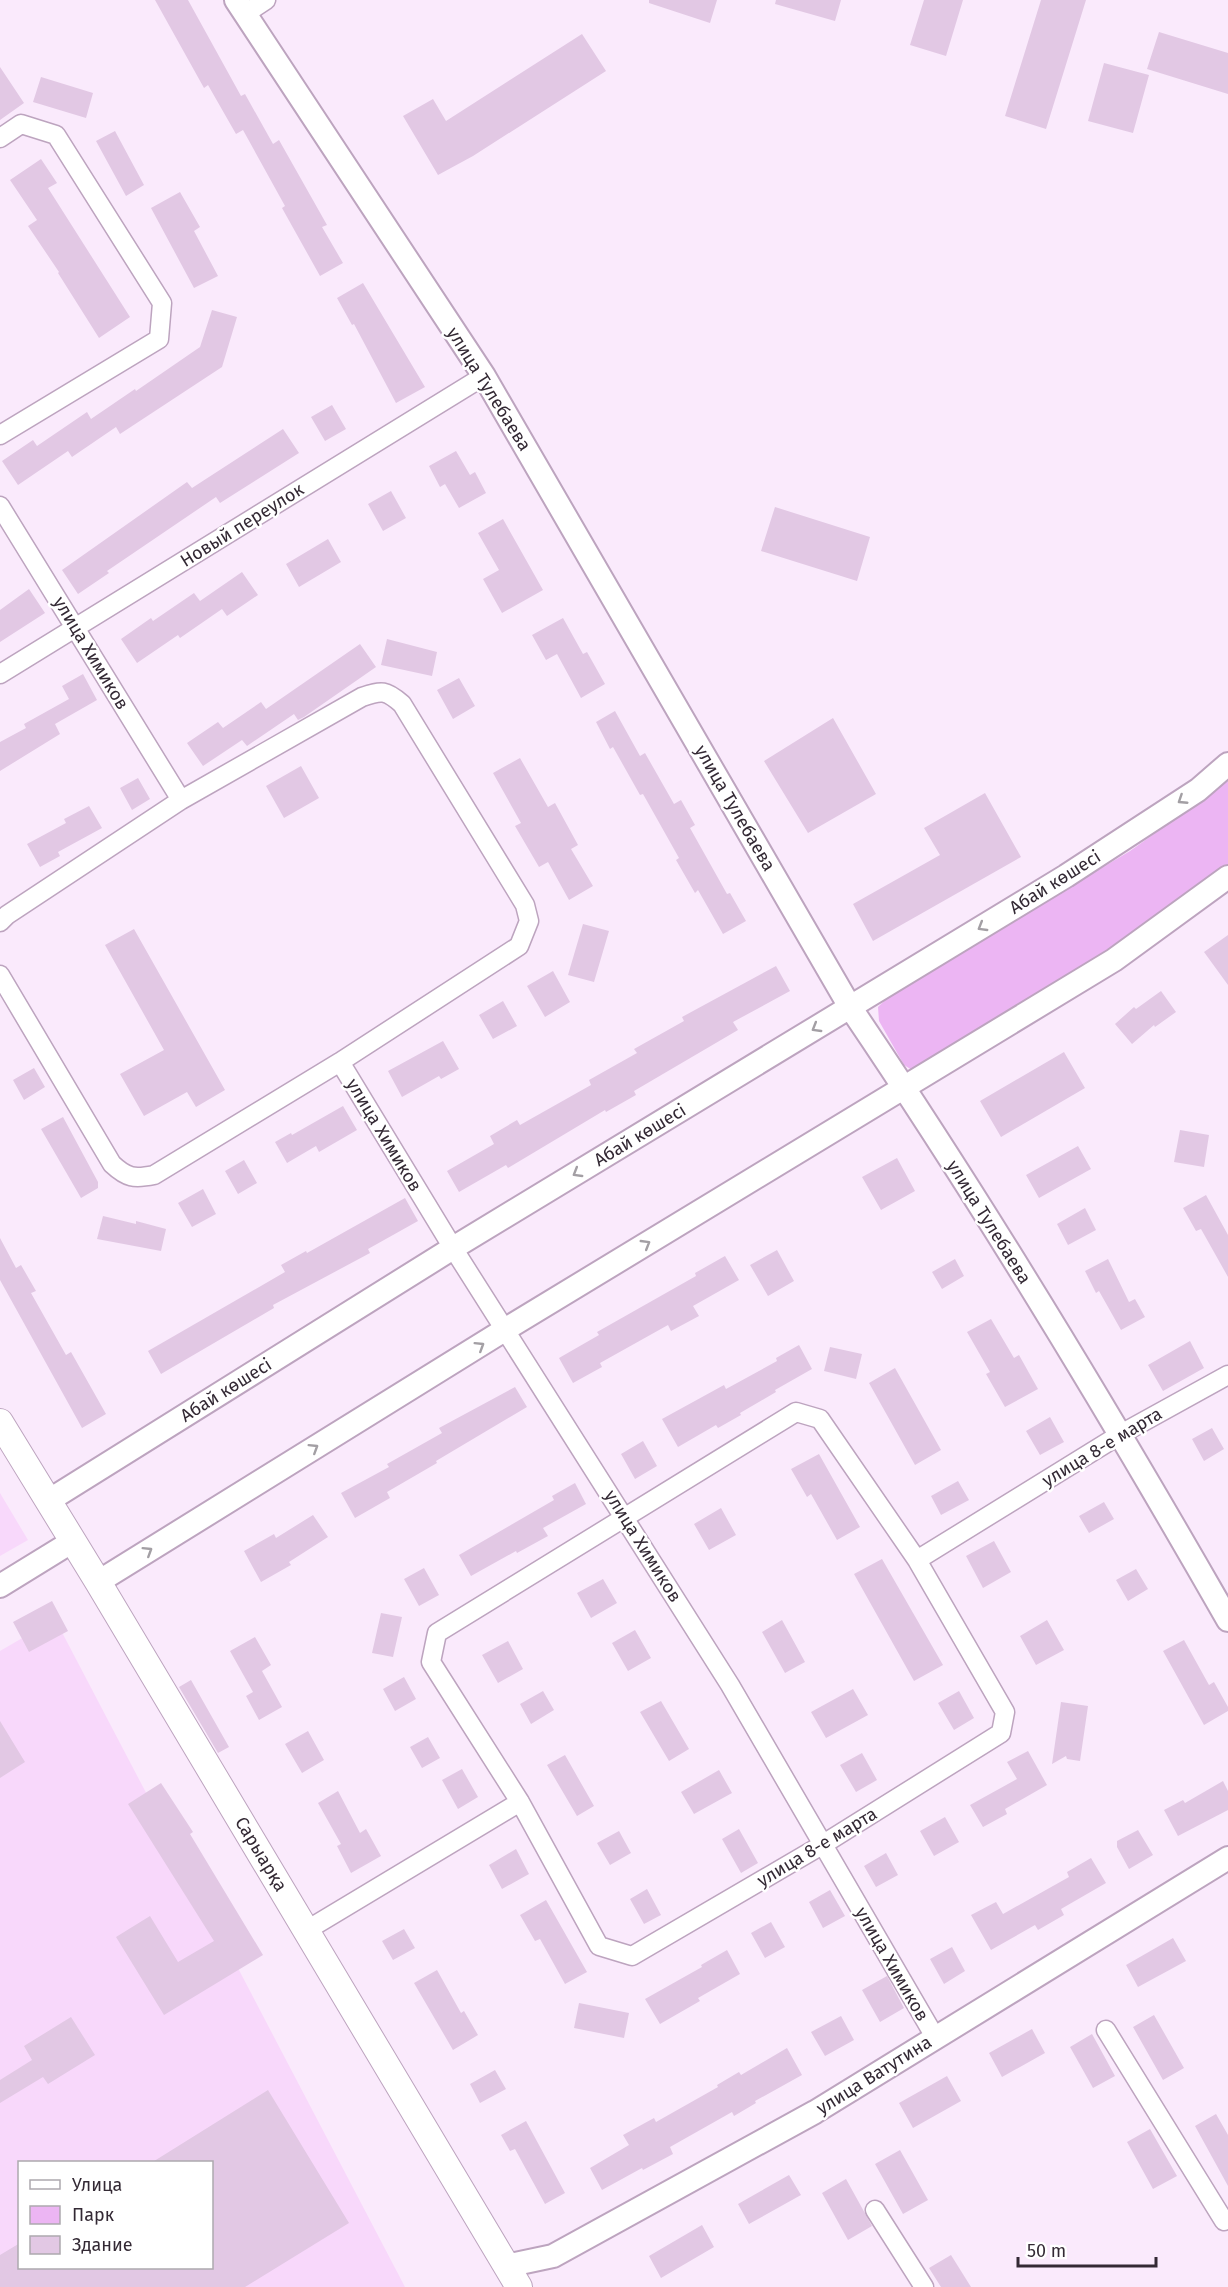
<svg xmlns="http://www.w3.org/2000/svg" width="1228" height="2287" font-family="'Fira Sans',sans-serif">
	<rect width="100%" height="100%" fill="#faeafc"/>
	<path fill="#f8d8fb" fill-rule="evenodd" d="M0,1493L28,1540L0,1556Z
		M55,1619L405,2287H0V1651ZM20,2162H212V2268H20Z"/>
	<path fill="#ecb5f3" d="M1228,781V865L1083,974L912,1070L904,1065L879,1021L878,1007L892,993L1130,851Z"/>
	<path fill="#e2c8e4" d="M155,0H188L241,96L245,94L273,144L279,140L327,225L322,227L343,263L320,276L282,208L285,206L243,130L236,134L208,85L204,88Z
		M649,0H717L710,23L649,3Z
		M776,0H841L835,21L775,4Z
		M924,0H963L946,56L910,45Z
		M1041,0H1086L1046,129L1005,116Z
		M1159,32L1228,53V94L1147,69Z
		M582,34L606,71L473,156L438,175L403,116L433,99L446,121Z
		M1104,63L1149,75L1133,133L1088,121Z
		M0,67L24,103L0,120Z
		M41,77L93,93L86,118L33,102Z
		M115,131L144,185L126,196L96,141Z
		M41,159L57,183L48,188L130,317L99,338L58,273L59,272L28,226L37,220L10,180Z
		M180,192L200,227L194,231L218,276L194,288L151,208Z
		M363,283L425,387L396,403L354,324L352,325L337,298Z
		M212,310L237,317L222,367L120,434L116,427L72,457L68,451L18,485L2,461L33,440L37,446L87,412L91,419L135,389L136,391L200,347Z
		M332,405L346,429L325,441L311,417Z
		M283,429L299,453L220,503L216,497L107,571L109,573L78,594L62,570L187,482L192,488Z
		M456,451L470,475L475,472L486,493L459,508L445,484L440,487L429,466Z
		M391,491L406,518L383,531L368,504Z
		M775,507L870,537L857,581L761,551Z
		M503,519L543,590L502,613L483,579L499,570L478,533Z
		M328,539L341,562L299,587L286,564Z
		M242,572L258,595L227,616L222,609L180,638L178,635L137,663L121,639L151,618L153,621L194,593L200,601Z
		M29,589L45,613L0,642V610Z
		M563,618L583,654L587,652L605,684L581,698L557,654L546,660L532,635Z
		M387,639L437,652L432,676L381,665Z
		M360,644L376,667L304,717L298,720L294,714L247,746L242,740L203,766L187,743L218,722L223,728L261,702L266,709Z
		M83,674L97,700L55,724L60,734L0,771V742L26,728L24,724L69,699L62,686Z
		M459,678L475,706L453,719L437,690Z
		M615,711L640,756L645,753L674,804L681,800L695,825L690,828L727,894L730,893L746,921L723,934L698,890L695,893L676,860L679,858L643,794L640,795L613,747L610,749L596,722Z
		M833,718L876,794L808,833L764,761Z
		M520,758L548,807L555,803L578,845L571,849L593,886L569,900L548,862L539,867L515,826L521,823L493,773Z
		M301,766L319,798L284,818L266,786Z
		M138,778L150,799L132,810L120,788Z
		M985,793L1021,857L873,941L853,904L940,855L924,828Z
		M89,806L102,828L58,852L60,856L40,867L27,844L66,823L64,819Z
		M583,924L609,931L594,982L568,975Z
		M134,929L225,1090L196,1107L187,1092L144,1116L120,1074L164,1050L105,945Z
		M1228,935V985L1204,952Z
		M776,966L790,991L733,1022L738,1030L634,1091L636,1095L606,1112L605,1110L508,1168L506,1165L459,1192L447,1171L494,1144L490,1136L517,1120L520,1125L591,1085L589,1080L637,1053L634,1049L684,1021L682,1017Z
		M553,971L570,1002L545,1017L527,986Z
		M1161,991L1176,1012L1155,1027L1154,1025L1132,1044L1115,1024L1134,1007L1136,1009Z
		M503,1001L517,1026L493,1039L479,1015Z
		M443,1041L459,1069L441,1079L439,1076L402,1097L388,1071Z
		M1064,1052L1085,1088L1001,1137L980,1101Z
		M34,1068L45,1087L24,1100L13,1080Z
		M343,1106L357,1130L319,1152L316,1146L287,1163L275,1142L291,1133L292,1135Z
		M63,1117L98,1182V1188L81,1198L41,1129Z
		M1180,1130L1209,1135L1204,1167L1174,1162Z
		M1078,1146L1091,1169L1039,1198L1026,1175Z
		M897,1158L915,1191L881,1210L862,1177Z
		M244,1160L257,1183L238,1194L225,1171Z
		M203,1189L216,1214L192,1227L178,1203Z
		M1206,1195L1228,1235V1277L1201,1229L1196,1231L1183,1208Z
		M405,1198L418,1221L368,1249L370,1253L273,1305L274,1308L161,1374L148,1351L285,1272L281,1265L306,1251L307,1253Z
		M1085,1208L1096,1230L1068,1245L1057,1224Z
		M103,1216L136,1224V1221L166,1229L161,1251L97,1239Z
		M0,1238L16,1268L21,1265L36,1291L31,1293L66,1355L71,1352L106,1414L82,1428L0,1280Z
		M777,1250L794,1281L768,1296L750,1265Z
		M725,1256L739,1280L693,1306L699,1316L671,1331L668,1325L600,1363L602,1367L573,1383L559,1358L599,1335L597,1332L696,1276L695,1273Z
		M955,1259L964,1276L942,1289L932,1272Z
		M1108,1259L1129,1302L1135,1299L1145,1317L1121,1330L1099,1291L1096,1293L1085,1271Z
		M991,1319L1014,1358L1019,1355L1038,1389L1005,1407L986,1374L990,1372L967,1332Z
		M1190,1341L1204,1368L1163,1391L1148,1365Z
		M799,1345L812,1369L775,1390L776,1392L740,1413L741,1415L718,1428L716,1425L678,1447L662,1419L724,1385L726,1389L777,1361L776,1358Z
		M830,1347L862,1354L856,1379L824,1371Z
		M895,1368L941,1450L915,1465L869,1383Z
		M515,1387L527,1407L436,1461L437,1463L387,1492L390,1498L355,1518L341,1493L389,1467L387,1464L442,1433L439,1428Z
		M1050,1417L1064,1442L1040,1455L1026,1431Z
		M1212,1428L1224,1449L1204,1461L1192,1439Z
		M643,1441L657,1466L635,1479L621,1454Z
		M819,1454L860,1527L837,1540L811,1494L807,1497L791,1469Z
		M958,1481L969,1500L941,1515L931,1496Z
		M575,1483L586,1504L543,1528L548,1536L517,1553L516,1551L471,1576L459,1555L554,1500L552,1496Z
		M1104,1502L1114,1519L1089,1533L1079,1516Z
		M721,1508L736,1535L709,1550L694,1524Z
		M313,1515L328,1537L289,1562L291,1565L261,1582L244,1551L274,1534L276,1538Z
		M994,1541L1011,1572L983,1588L966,1556Z
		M882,1559L943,1665L914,1681L854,1574Z
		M424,1568L439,1595L419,1606L404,1579Z
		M1136,1569L1148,1589L1128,1601L1116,1580Z
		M603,1579L617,1603L591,1618L577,1593Z
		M52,1601L68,1631L29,1652L13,1622Z
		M381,1613L402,1617L393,1657L372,1653Z
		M782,1620L805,1662L785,1673L762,1632Z
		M1047,1620L1064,1650L1036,1665L1020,1636Z
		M635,1630L651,1658L628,1671L612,1643Z
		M255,1637L271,1665L262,1671L282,1707L259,1720L246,1696L253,1692L230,1651Z
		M1184,1640L1209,1685L1214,1682L1228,1707V1711L1204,1725L1163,1651Z
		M508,1641L523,1669L498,1683L482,1655Z
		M404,1677L416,1699L395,1711L383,1689Z
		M191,1680L229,1747L218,1753L179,1687Z
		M853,1689L868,1715L826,1738L811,1712Z
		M543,1691L554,1710L531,1724L520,1704Z
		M959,1691L974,1718L954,1730L938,1703Z
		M661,1701L689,1749L669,1761L640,1712Z
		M1061,1702L1088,1706L1080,1761L1067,1759L1066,1756L1052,1764Z
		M0,1721L25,1762L0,1778Z
		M308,1731L324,1760L302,1773L285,1744Z
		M428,1737L440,1758L422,1768L410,1747Z
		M1028,1751L1047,1785L1005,1809L1007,1814L983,1827L970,1805L1017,1779L1007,1762Z
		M862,1753L877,1780L856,1792L840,1765Z
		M565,1755L594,1806L577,1816L547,1765Z
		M462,1769L478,1797L458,1809L442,1780Z
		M719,1770L732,1793L694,1814L681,1792Z
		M1223,1781L1228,1791V1810L1178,1836L1164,1810L1183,1800L1185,1803Z
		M161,1783L193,1832L190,1834L263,1955L164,2015L116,1937L150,1916L178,1962L214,1941L128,1804Z
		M338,1791L360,1833L366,1829L381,1856L351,1873L337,1846L341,1844L318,1803Z
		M945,1817L959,1842L934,1856L920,1831Z
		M739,1829L758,1863L741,1873L722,1839Z
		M1138,1830L1153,1855L1129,1869L1117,1847V1841Z
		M619,1831L631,1853L610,1865L597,1843Z
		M516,1849L529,1874L502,1889L489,1865Z
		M886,1853L898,1875L876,1887L864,1866Z
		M1091,1858L1106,1883L1061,1909L1064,1915L1038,1930L1035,1925L991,1950L971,1915L996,1902L1003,1914L1069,1877L1067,1872Z
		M647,1889L661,1915L644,1924L630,1899Z
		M830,1890L845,1916L823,1928L809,1902Z
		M546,1900L587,1972L565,1984L540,1939L535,1941L520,1915Z
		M771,1922L785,1947L765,1958L751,1933Z
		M404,1929L415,1948L393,1960L382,1941Z
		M1173,1938L1186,1961L1138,1987L1126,1965Z
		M952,1947L965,1971L944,1984L930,1959Z
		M727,1950L740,1974L698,1998L700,2001L660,2024L645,1999L702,1967L701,1965Z
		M437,1970L461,2013L464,2011L478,2035L453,2050L414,1983Z
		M887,1976L904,2008L880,2022L862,1990Z
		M579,2003L629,2013L624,2038L574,2028Z
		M1154,2015L1184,2068L1163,2080L1133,2027Z
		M841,2016L854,2040L825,2056L811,2032Z
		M71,2017L95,2055L48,2084L43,2077L0,2103V2080L32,2060L24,2046Z
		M1032,2029L1045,2053L1002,2077L989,2053Z
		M1092,2034L1115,2076L1093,2088L1070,2047Z
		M787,2048L802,2075L755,2101L756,2103L734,2116L732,2112L670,2147L673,2154L643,2170L642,2168L602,2190L590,2168L629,2145L623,2135L654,2118L656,2122L718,2087L717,2085L739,2072L741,2075Z
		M495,2070L506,2089L480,2103L470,2084Z
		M947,2076L961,2101L913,2128L899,2103Z
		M268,2090L349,2223L245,2287H0V2255L20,2243V2268H212V2163H151Z
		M1216,2114L1228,2135V2186L1195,2126Z
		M526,2121L565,2193L545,2204L515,2149L510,2151L501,2135Z
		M1150,2129L1177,2176L1153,2189L1127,2142Z
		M900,2150L928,2200L903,2214L875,2164Z
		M789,2175L801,2195L749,2224L738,2204Z
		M846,2179L872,2226L848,2240L822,2193Z
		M702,2225L714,2247L661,2278L649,2256Z
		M951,2255L971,2287H941L929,2268Z"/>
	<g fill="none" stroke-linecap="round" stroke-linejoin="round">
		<defs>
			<path id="minor" d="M245,14L266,0
				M0,138L21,124L56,135L162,303L159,339L0,435
				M0,506L181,800
				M0,674L484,376
				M0,922L7,915L181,800L362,697C382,690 386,690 402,704L525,905L529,921L519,946L340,1062L154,1175C134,1179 127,1178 112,1164L0,975
				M340,1062L453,1248L730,1685L935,2037
				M796,1412L820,1419L917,1560L1005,1712L1001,1733L822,1845L632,1956L599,1946L520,1802L431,1662L437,1633Z
				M917,1560L1121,1434L1228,1375
				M307,1930L520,1802
				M1106,2030L1224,2221
				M875,2210L924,2287"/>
			<path id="tertiary" d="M236,0L484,376L850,1007C985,1206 1109,1412 1228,1620
				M48,1501L453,1248L1066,876L1198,790L1228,764
				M98,1582L506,1329L1114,960L1228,877
				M0,1586L73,1541
				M506,2266L553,2256L815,2112L1228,1858"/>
			<path id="secondary" d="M0,1422L98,1582L519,2287"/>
		</defs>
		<use href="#minor" stroke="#bda4bf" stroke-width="21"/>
		<use href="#tertiary" stroke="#bda4bf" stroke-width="26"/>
		<use href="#secondary" stroke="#bda4bf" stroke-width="28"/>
		<use href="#minor" stroke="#fff" stroke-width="18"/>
		<use href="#tertiary" stroke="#fff" stroke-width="22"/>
		<use href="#secondary" stroke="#fff" stroke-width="26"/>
	</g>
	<defs><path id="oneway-chevron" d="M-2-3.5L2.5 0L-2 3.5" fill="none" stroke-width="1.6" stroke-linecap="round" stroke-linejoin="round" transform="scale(1.5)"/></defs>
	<g stroke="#a39fa4">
		<use href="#oneway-chevron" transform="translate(1182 800) rotate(147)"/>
		<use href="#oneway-chevron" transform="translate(982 927) rotate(149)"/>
		<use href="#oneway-chevron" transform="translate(816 1028) rotate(149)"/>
		<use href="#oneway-chevron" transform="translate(577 1173) rotate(149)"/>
		<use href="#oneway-chevron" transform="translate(646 1244) rotate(-31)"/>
		<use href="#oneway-chevron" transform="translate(480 1346) rotate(-32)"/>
		<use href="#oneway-chevron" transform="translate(314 1448) rotate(-32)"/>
		<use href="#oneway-chevron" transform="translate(148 1551) rotate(-32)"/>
	</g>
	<g text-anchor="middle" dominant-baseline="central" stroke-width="5" stroke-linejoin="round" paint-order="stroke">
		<g font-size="18" fill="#332934" stroke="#fff">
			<text transform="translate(489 389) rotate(58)">улица Тулебаева</text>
			<text transform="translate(242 525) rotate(-32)">Новый переулок</text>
			<text transform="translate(91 653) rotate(59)">улица Химиков</text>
			<text transform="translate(735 808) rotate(60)">улица Тулебаева</text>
			<text transform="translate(1055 882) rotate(-32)">Абай көшесі</text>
			<text transform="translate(384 1135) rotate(59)">улица Химиков</text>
			<text transform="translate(640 1135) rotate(-31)">Абай көшесі</text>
			<text transform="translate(989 1222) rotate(58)">улица Тулебаева</text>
			<text transform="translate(226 1390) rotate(-32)">Абай көшесі</text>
			<text transform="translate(1102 1447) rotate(-31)">улица 8-е марта</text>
			<text transform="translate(643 1546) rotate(58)">улица Химиков</text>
			<text transform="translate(817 1847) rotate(-31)">улица 8-е марта</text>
			<text transform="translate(261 1854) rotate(59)">Сарыарқа</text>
			<text transform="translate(892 1964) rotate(60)">улица Химиков</text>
			<text transform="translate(874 2075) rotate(-32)">улица Ватутина</text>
		</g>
	</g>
	<rect x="18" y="2161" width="195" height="108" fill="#ffffff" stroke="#ada9ae" stroke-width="1.5"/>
	<rect x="30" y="2180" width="30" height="9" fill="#ffffff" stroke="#ada9ae" stroke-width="1.5"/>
	<text x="72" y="2191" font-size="18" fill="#332934">Улица</text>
	<rect x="30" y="2206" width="30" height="18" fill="#ecb5f3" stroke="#ada9ae" stroke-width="1.5"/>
	<text x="72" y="2221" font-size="18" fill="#332934">Парк</text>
	<rect x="30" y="2236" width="30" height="18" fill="#e2c8e4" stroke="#ada9ae" stroke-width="1.5"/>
	<text x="72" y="2251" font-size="18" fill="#332934">Здание</text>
	<path d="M1018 2257v9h138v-9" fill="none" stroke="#332934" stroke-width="3"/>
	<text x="1027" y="2257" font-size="18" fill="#332934" stroke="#ffffff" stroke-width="4.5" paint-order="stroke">50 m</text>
</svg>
